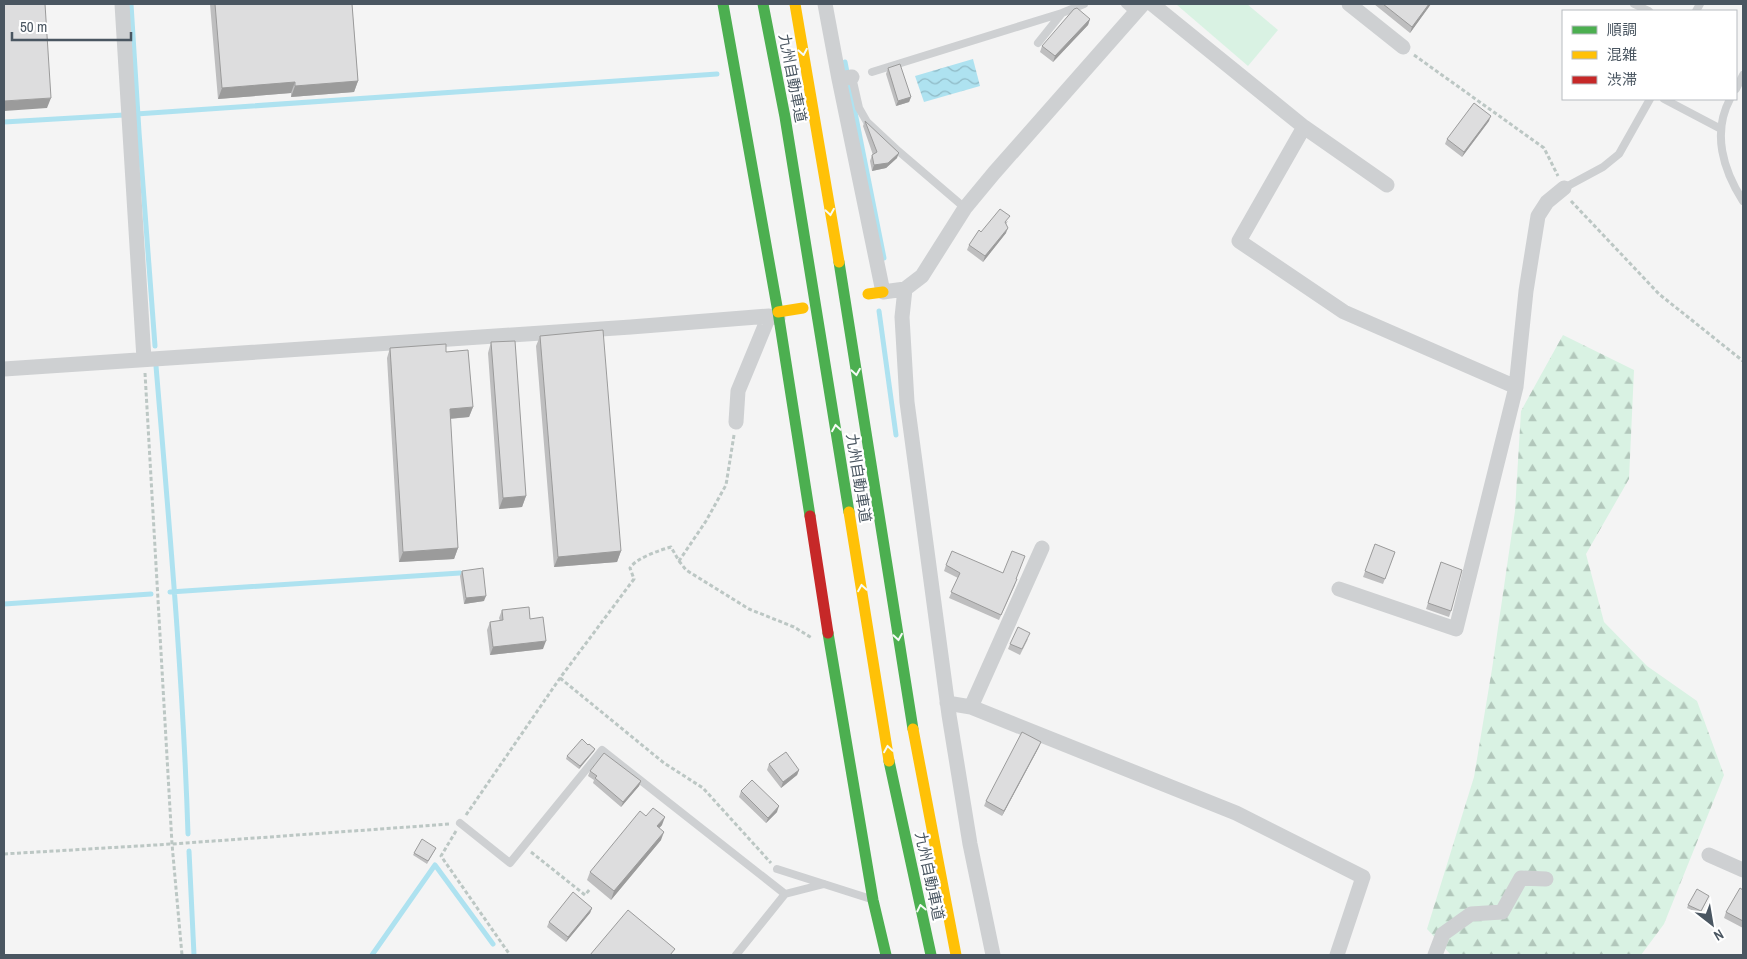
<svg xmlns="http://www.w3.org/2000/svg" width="1747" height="959" font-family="'Archivo Narrow','Noto Sans JP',sans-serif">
	<defs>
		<pattern id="forest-firs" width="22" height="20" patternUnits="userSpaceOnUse" patternTransform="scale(1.25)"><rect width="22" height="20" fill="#d9f2e3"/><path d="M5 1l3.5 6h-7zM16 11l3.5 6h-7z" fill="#b2c7bb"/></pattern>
		<pattern id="water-waves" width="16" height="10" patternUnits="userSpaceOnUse" patternTransform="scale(1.25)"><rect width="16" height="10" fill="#aee2f0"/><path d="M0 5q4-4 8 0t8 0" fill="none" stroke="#90bac6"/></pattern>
	</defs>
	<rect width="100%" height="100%" fill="#f4f4f4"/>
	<path fill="#d9f2e3" d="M1178,4H1247L1278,30L1248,66L1177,5Z"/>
	<path fill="url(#forest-firs)" d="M1563,335L1634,370L1629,479L1586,554L1604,622L1647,666L1697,701L1724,775L1664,924L1641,955H1451L1427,929L1474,777L1492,669L1515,511L1521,411Z"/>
	<path fill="url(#water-waves)" d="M973,59L980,86L924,102L915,76Z"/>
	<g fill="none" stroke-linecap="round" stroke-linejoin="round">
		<path stroke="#aee2f0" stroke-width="5" d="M131,4L139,132L155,346
			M845,62L884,258
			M136,114L717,74
			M4,122L124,115
			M879,311L896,435
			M156,366C169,522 183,678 188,834
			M170,592L460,573
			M4,604L151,594
			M189,851L194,955
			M372,955L435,865L493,944"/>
		<path stroke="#bcc7c4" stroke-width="3" stroke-dasharray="4 2.5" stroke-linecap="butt" d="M1414,55L1544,148L1558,176
			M1571,201L1659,294L1743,361
			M145,373L172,844L182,955
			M679,561L686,570L749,609L794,627L812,638
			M560,678L664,763L703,788L771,863
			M466,815L560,678L634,579L630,568C636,558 660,550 671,547L679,561L706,521L726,485L734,435
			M456,831L441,856L510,955
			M531,852L585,895L590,889
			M4,854L172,844L450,824"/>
		<path stroke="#ced0d2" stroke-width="8" d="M1125,4L1135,13
			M1634,4L1649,11
			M1696,11L1700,4
			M1038,43L1062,13L1084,4
			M872,72L1062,13
			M852,77L859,108L867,122L896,149L965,208
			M1736,89L1743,75
			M1664,99L1721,129
			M1730,99C1712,133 1723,170 1743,201
			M1564,188L1603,167L1619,154L1650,99
			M460,823L510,863L602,750L785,894L824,884
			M777,869L871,899
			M736,955L785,894"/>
		<path stroke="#ced0d2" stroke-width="15" d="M122,4L144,359
			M825,4L839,79
			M1152,4L1304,127L1387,185
			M1349,4L1403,47
			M852,77L839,79L883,292L905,289L922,276L965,208L994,173L1143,4
			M1304,127L1239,241L1344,312L1516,387
			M905,289L902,317L907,402L949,715L970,844L993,955
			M4,369L631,327L769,316L778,318
			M736,422L738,391L769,316
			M1339,589L1456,629L1516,387L1526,291L1538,216L1547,202L1564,188
			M947,703L971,707L1236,813L1363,877L1337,955
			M971,707L1042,548
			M1709,855L1743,870
			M1435,955L1443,934L1471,914L1502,912L1521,878L1546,879"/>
		<path stroke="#4caf50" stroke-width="11" d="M723,4L778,312L810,516
			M763,4L785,117L849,512
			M839,262L913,729
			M828,633L873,900L886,955
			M889,761L931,955"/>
		<path stroke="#ffc107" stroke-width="11" d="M795,4L839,262
			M868,294L883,292
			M778,312L803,308
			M849,512L889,761
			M913,729L956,955"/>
		<path stroke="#c62828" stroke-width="11" d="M810,516L828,633"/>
	</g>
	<path fill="#bebebf" d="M210,4H352L358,81L354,92L291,97V93L218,99Z
		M1374,4H1431L1410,33Z
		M1090,19L1088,25L1053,62L1040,52L1042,46Z
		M888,68L911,97L909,102L896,106L886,74Z
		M865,121L897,158L886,168L872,171L870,161L872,155H873L863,126Z
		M1489,121L1462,157L1445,144L1447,139Z
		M1008,221L1006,224V233L983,262L967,250L969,245L981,232Z
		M540,336L621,551L617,562L554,567L536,346Z
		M491,342L526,496L522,507L499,509L488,353Z
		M390,348L446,352L473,407L469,417L450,419L458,548L454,559L399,562L387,358Z
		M1375,544L1395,552L1383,584L1363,577Z
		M1441,562L1451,611L1449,617L1426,609Z
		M946,565L1016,579L1015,585L999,620L949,598L958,578L944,571Z
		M462,571L484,601L464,604L460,576Z
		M502,610L530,619L543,649L490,655L487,630L490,622L500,621L499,618Z
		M1028,639L1020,655L1008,649L1010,644Z
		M1039,747L1002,816L984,806L986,801Z
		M594,751L579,769L566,759L567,756Z
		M769,764L799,770L797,775L781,788L767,770Z
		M590,771L641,781L639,786L621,807L593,783L594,780L588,776Z
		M741,791L777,812L766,823L739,797Z
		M646,816L662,825L659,828L661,840L611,900L587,880L590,872Z
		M436,848L427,864L413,855L414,853Z
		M1743,890V928L1724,918L1726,912Z
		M1708,898L1700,914L1687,908L1688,905Z
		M592,908L590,913L566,942L547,927L549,922Z"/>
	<path fill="#9b9b9b" d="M1429,4H1431L1410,33L1412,27Z
		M1090,19L1088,25L1053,62L1055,56Z
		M358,81L354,92L291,97L295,86Z
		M295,82L291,93L218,99L222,88Z
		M911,97L909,102L896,106L898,101Z
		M51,98L47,108L4,111V101Z
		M1491,116L1489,121L1462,157L1464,152Z
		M899,153L897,158L886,168L872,171L874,165Z
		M1008,228L1006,233L983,262L985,256Z
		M473,407L469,417L446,419L450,409Z
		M526,496L522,507L499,509L503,498Z
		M458,548L454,559L399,562L403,552Z
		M621,551L617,562L554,567L558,557Z
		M486,596L484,601L464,604L466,598Z
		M546,641L543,649L490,655L493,647Z
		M1041,742L1039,747L1002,816L1004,811Z
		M595,749L594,751L579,769L580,766Z
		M799,770L797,775L781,788L783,782Z
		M641,781L639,786L621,807L623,802Z
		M779,806L777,812L766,823L768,818Z
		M665,817L662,825L654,834L657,826Z
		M664,832L661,840L611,900L614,891Z
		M592,908L590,913L566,942L568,937Z"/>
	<path fill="#ddddde" stroke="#9b9b9b" d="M4,4H45L51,98L4,101Z
		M215,4H352L358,81L295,86V82L222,88Z
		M1383,4H1429L1412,27Z
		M1077,8L1090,19L1055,56L1042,46L1074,9Z
		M900,64L911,97L898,101L888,68Z
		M1474,103L1491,116L1464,152L1447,139Z
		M865,121L899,153L888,163L874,165L872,155L877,152Z
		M1000,209L1010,216L1005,222L1008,228L985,256L969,245L979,230L981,232Z
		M603,330L621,551L558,557L540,336Z
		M515,341L526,496L503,498L491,342Z
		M446,344V352L468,350L473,407L450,409L458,548L403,552L390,348Z
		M1375,544L1395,552L1385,579L1365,571Z
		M952,551L1003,573L1012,551L1025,556L1016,579H1017L1001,615L951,592L960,573L946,565Z
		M1441,562L1462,570L1451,611L1428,603Z
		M483,568L486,596L466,598L462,571Z
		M529,607L530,619L543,617L546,641L493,647L490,622L503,620L502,610Z
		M1018,627L1030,633L1022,649L1010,644Z
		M1022,732L1041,742L1004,811L986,801Z
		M582,739L588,745L589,744L595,749L580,766L567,756Z
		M786,752L799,770L783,782L769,764Z
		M604,753L641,781L623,802L595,778L597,776L590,771Z
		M752,780L779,806L768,818L741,791Z
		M653,808L665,817L657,826L664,832L614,891L590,872L640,811L646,816Z
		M422,839L436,848L428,861L414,853Z
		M1740,888L1743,890V921L1726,912Z
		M1697,889L1709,896L1701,911L1688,905Z
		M573,892L592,908L568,937L549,922Z
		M628,910L675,949L670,955H590Z"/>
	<defs><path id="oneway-chevron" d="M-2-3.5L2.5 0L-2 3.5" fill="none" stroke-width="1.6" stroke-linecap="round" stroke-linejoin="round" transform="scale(1.25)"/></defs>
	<g stroke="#f6fbf6">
		<use href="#oneway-chevron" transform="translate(803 52) rotate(80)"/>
		<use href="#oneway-chevron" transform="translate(830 212) rotate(81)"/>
		<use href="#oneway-chevron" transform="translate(856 372) rotate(81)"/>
		<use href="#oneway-chevron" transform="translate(836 428) rotate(-99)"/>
		<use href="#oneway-chevron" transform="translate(862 588) rotate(-99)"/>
		<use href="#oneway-chevron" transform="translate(898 637) rotate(81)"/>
		<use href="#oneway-chevron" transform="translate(888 749) rotate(-99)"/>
		<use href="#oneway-chevron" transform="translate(921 908) rotate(-102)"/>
	</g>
	<g text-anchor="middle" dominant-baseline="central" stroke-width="4.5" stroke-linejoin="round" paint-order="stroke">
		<g font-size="15" fill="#4a5661" stroke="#fff">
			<text transform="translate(793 78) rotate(79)">九州自動車道</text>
			<text transform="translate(859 478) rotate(81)">九州自動車道</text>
			<text transform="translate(930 876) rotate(78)">九州自動車道</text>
		</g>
	</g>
	<rect width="1747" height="959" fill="none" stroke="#4a5661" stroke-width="10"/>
	<rect x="1562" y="10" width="175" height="90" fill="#ffffff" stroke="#b7bbc0"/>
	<rect x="1572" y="26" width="25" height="8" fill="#4caf50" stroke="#b7bbc0"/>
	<text x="1607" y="35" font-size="15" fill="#4a5661">順調</text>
	<rect x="1572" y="51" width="25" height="8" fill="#ffc107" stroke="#b7bbc0"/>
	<text x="1607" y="60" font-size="15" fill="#4a5661">混雑</text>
	<rect x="1572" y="76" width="25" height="8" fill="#c62828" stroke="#b7bbc0"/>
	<text x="1607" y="85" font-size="15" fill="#4a5661">渋滞</text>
	<g transform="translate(1712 924) rotate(149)" stroke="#ffffff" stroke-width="4" paint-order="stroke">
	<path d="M0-4L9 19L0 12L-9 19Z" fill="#4a5661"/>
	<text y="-8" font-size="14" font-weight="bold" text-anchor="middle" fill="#4a5661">N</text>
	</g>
	<path d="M12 32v8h119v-8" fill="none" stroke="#4a5661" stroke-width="2.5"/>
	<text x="20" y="32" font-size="15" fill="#4a5661" stroke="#ffffff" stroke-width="4" paint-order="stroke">50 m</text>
</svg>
